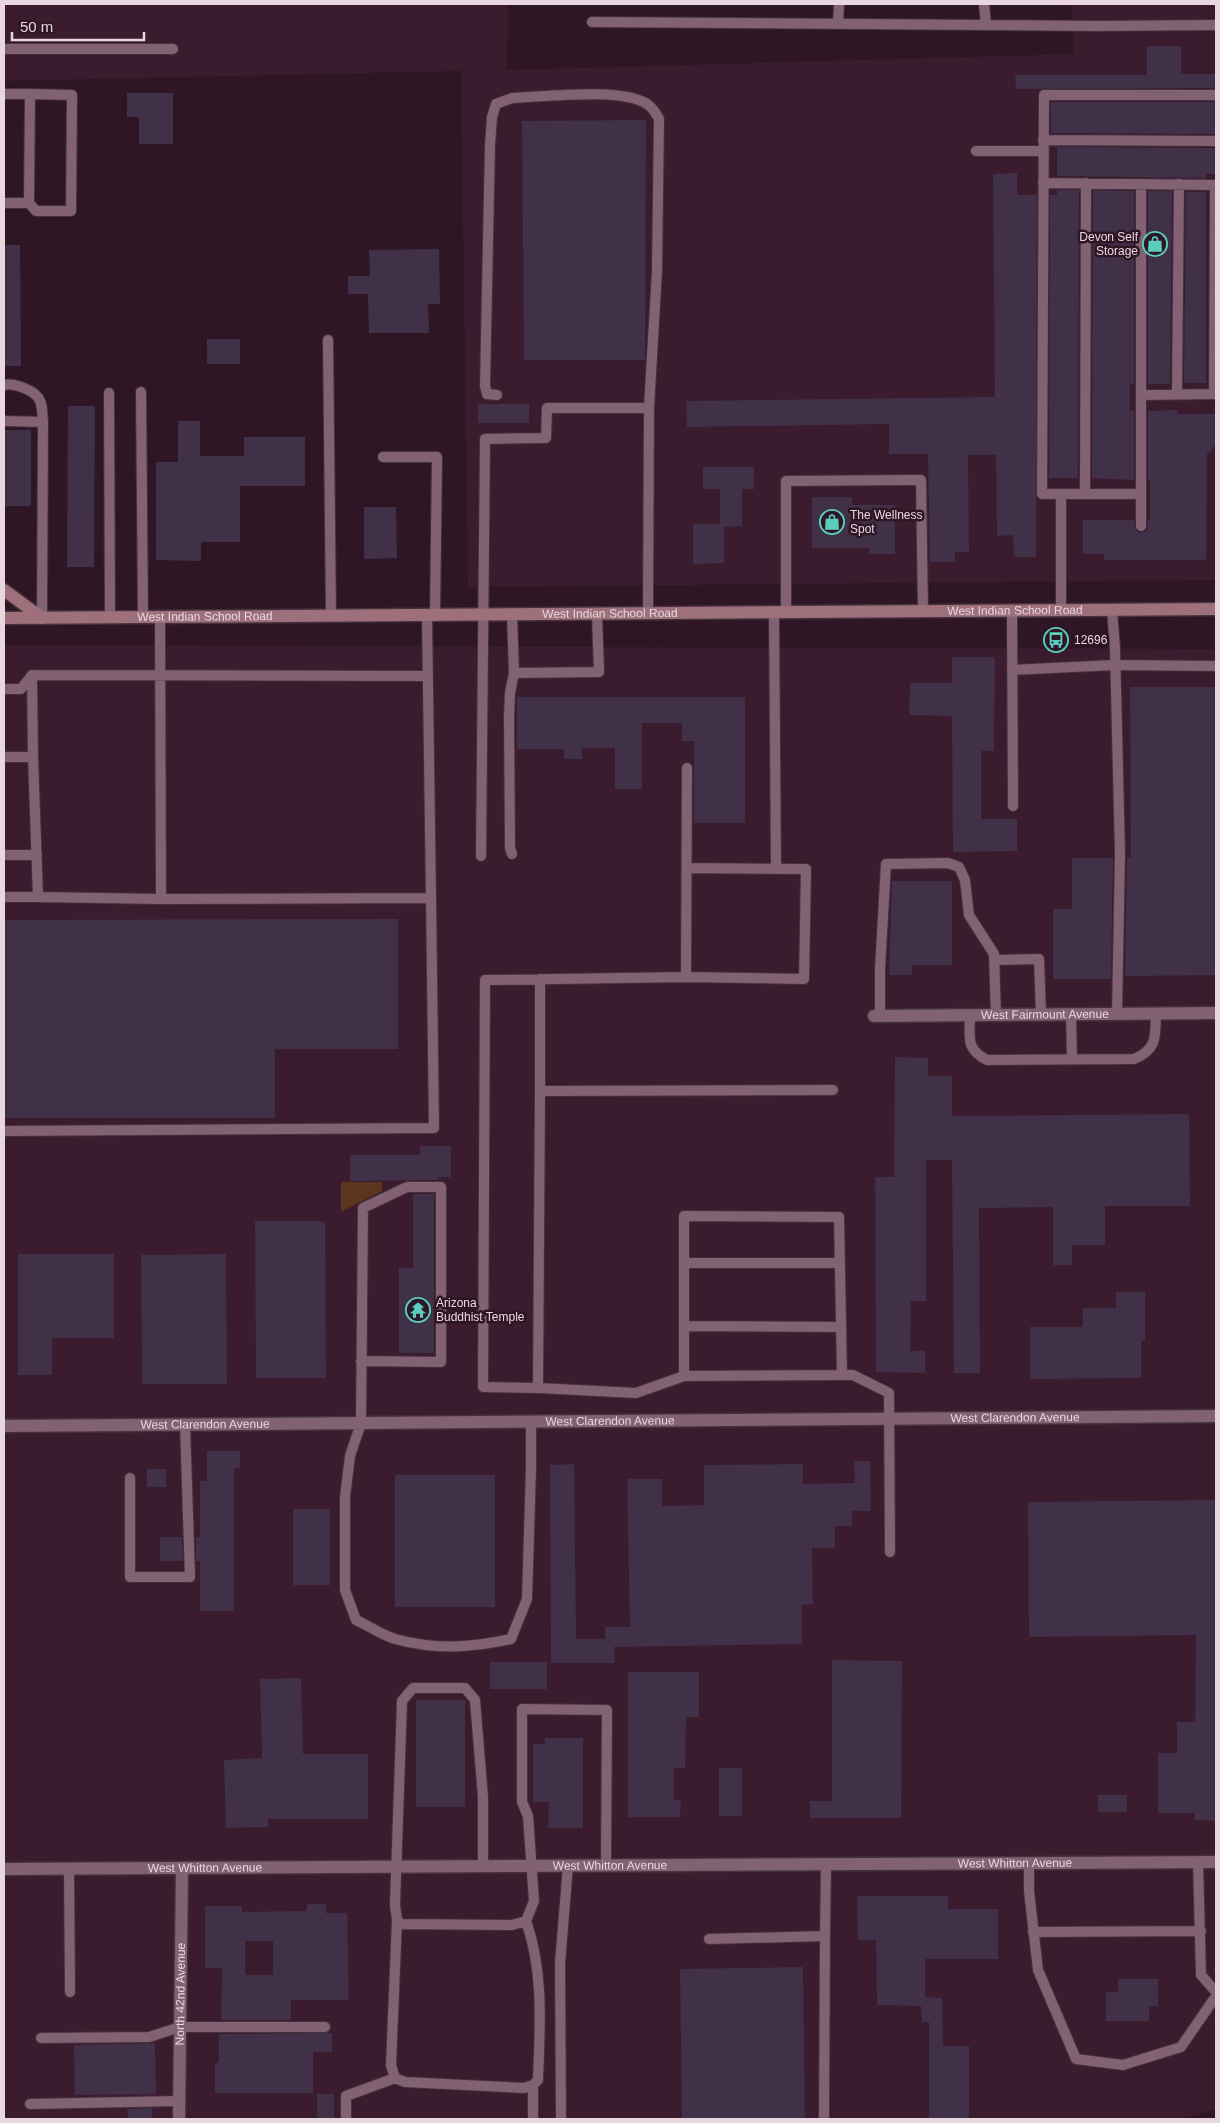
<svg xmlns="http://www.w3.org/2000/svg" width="1220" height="2123" font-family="Helvetica,sans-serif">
	<rect width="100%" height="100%" fill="#2f1625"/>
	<path fill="#3b1b2e" d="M4,4H508L507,70L1074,54L1071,4H1216V580L468,587L461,71L4,81Z
		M4,645L1216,649V2109L1182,2119H4Z"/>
	<path fill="#5c351e" d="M341,1182H382V1191L341,1212Z"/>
	<path fill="#403048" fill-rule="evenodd" d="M1147,46H1181V74H1216V88L1016,89L1015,75H1147Z
		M127,93H173V144H139V117H127Z
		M1051,102H1216V134L1051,133Z
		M646,120L645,360H524L522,121Z
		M1057,147L1216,148V174H1206V178L1057,176Z
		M1017,173V195H1037L1036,557H1014L1013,535L997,536L996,455H968L969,552H955V562H930L928,454H889V424L687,427L686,401L995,397L993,174Z
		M1057,190H1079L1078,478H1049L1050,195H1057Z
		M1093,190L1134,191V384H1130V411H1134V480L1092,478Z
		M1148,191H1172L1170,383L1168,384H1148Z
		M1186,192H1206V383H1184Z
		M4,245H20L21,366H5Z
		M439,249L440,304H428L429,333H369L368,294H348V276H370L369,250Z
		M207,339H240V364H207Z
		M478,404H529V423H478Z
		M68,406H95L94,567H67Z
		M1177,410V414H1216V444L1207,454L1206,560H1104V554H1083V520H1134V526L1137,532L1141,533L1147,530L1148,520H1150V480H1148V411Z
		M178,421H200V456H244V437H305V486H240V542H201V561L156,560V462H178Z
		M4,430H31V506H4Z
		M703,467H754V489H742V526L724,527V563L693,564V524H720V489H703Z
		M812,497H852V505H895V554H869V548H812Z
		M364,507H396L397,558L364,559Z
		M952,657H995L994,751H981V819H1017V851L953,852L952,716L909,715L910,683H952Z
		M1130,687H1216V975L1125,976L1127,858H1131Z
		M517,697H745V823H694V741H682V723H642V789H615V748H582V759H564V749H517Z
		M1072,858H1113L1111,979H1053V909H1072Z
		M892,881H952V965H912V975H889Z
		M398,919V1049H275V1118H4V920Z
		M895,1057L928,1058V1076H952V1116L1189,1114L1190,1206H1105V1245H1072V1265H1053V1207L979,1208L980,1373H954L952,1160H926V1301H911L910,1351H925V1373L876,1372L875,1177H894Z
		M420,1146H451V1177H438V1180L350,1181V1155H420Z
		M413,1194H434V1353H399V1268H413Z
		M255,1221H322V1223H325L326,1378H256Z
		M18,1254H114V1338H52V1375H18Z
		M226,1254L227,1384H142L141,1255Z
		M1116,1292H1145V1341H1141V1378L1030,1379V1327H1083V1308H1116Z
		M207,1451H240V1468H234V1611H200V1561H196V1537H200V1481H207Z
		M854,1461H870L871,1511H852V1526H835V1548H812L813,1604L802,1605V1644L614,1647L615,1663H551L550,1465L574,1464L576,1639H605V1627H630L627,1479H662V1506L704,1505V1465L803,1464V1484L855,1483Z
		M147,1469H166V1487H147Z
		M395,1475H495V1607H395Z
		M1216,1500V1821L1195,1820V1813H1158V1753H1177V1722H1195L1196,1635L1029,1637L1028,1502Z
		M293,1509H330V1585H293Z
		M160,1537H182L183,1561H160Z
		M832,1660L902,1661L901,1818H810V1801H832Z
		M490,1662H547V1689H490Z
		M628,1672H699V1717H686L685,1768H674V1800H681L680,1817H628Z
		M301,1678L303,1754H368V1819H268V1827L226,1828L224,1760L262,1758L260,1679Z
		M416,1700H465V1807H416Z
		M545,1738H583V1828H548L549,1802H533V1744H545Z
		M719,1768H742V1816H719Z
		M1098,1795H1127V1812H1098Z
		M857,1896H948V1909H998V1959H925V1997L942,1998L943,2046H969V2119H929V2022H922L921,2006L877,2005L876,1940H858Z
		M307,1904H326V1913H347L349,2000H291V2020H221L222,1968H205V1906H242V1912L307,1911ZM245,1941H273V1975H245Z
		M803,1967L805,2119H682L680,1969Z
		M1118,1979H1158V2006H1149V2021H1106V1992H1118Z
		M332,2033V2052H313V2093H215V2063H219V2034Z
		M155,2043L156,2094L75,2095L74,2045Z
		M317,2094H334V2119H317Z
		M152,2108V2119H128L127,2109Z"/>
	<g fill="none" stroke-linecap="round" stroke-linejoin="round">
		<defs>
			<path id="lane" d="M984,4L986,25
				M592,22L1097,26L1216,25
				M838,24L839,4
				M4,49H173
				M4,94H30
				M1043,140L1216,141
				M976,151H1043
				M1043,183L1216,185
				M4,203H29L36,211H71L72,95L30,94L29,203
				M328,340L331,616
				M4,385C14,383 36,390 40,401C43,407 42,416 43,422
				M141,392L143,617
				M109,393L110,617
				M1177,394L1179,184
				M1214,394L1215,185
				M497,395L487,394L485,386L490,145L492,117L496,104L512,98C544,97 621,87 647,104C653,108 656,113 659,119L657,271L649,408
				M1141,395L1216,394
				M4,421L43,422L42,618
				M383,457H437L435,616
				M1061,494V611
				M1085,494L1086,183
				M1141,494H1042L1044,95H1216
				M1141,526V184
				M1112,610L1115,648L1120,853L1117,1014
				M1012,611L1013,806
				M774,613L776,869
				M786,613V481L905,480H921L923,612
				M512,615L514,673L599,672L597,615
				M160,617L161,899L431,898L427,616
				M1012,670L1115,665L1216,666
				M32,675L428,676
				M4,689H21L32,675
				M4,757H33L32,675
				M512,854L510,848L509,716L510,693L514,673
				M4,855H37
				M481,856L485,439L546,438L547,408H649L648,614
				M687,868L806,869L804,979L686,977L687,768
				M4,897H38L33,757
				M38,897L161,899
				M994,960L1039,959L1041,1015
				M686,977L485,980L483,1387L538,1388L540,1091L833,1090
				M540,979V1091
				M1071,1014L1072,1059
				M970,1015C970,1037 965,1049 987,1060L1134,1059C1158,1049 1155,1036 1156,1014
				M880,1016V969L886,864L948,863L959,867L965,880L969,915L994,954L996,1015
				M4,1131L434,1128L431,898
				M684,1263H840
				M684,1326L841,1327
				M361,1361L441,1362V1187H407L363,1208L361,1423L350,1456L345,1497V1590L356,1620C369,1626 382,1635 395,1639C436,1650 471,1648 511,1639L527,1599L531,1468V1421
				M842,1375L839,1217L684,1216V1376L842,1375H853L889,1393L890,1552
				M538,1388L636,1393L684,1376
				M130,1478V1577H190L185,1424
				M1198,1862L1201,1975L1216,1992
				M1029,1863V1891L1038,1970L1076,2059L1123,2065L1181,2047L1216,1996
				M483,1866V1797L475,1700L465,1688H413L402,1701L395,1905L397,1920L401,1924L512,1925L526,1921L534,1901L528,1816L522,1802V1709L607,1710L606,1866
				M69,1869L70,1992
				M397,1920L391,2065L395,2078L405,2082L524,2088L533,2085L538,2080C540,2026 544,1972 526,1921
				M1033,1932L1201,1931
				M709,1939L825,1936L826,1864
				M41,2038L149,2037L180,2027H325
				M30,2104L179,2101
				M346,2119V2096L395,2078
				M533,2119V2085
				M561,2119L560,1963L568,1866
				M824,2119L825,1936"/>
			<g id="street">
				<path id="s1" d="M874,1016L1216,1013"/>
				<path id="s2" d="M4,1426L1216,1416"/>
				<path id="s3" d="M4,1869L1216,1862"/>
				<path id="s4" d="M179,2119L182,1868"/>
			</g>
			<g id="secondary">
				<path d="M4,590L42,618"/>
				<path id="s5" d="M4,618L1216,609"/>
			</g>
		</defs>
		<use href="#lane" stroke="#44313c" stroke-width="12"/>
		<use href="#street" stroke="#44313c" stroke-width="15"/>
		<use href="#secondary" stroke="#44313c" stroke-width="15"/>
		<use href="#lane" stroke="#816172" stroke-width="10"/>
		<use href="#street" stroke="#816172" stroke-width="12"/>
		<use href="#secondary" stroke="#9e707c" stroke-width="12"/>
	</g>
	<defs>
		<symbol id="shop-ring" viewBox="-11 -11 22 22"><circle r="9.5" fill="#2f1625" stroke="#59cebe" stroke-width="1.5"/><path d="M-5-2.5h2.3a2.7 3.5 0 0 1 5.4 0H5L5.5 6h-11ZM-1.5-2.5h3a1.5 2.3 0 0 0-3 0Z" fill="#59cebe"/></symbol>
		<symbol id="bus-ring" viewBox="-11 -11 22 22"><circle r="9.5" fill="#2f1625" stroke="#59cebe" stroke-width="1.5"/><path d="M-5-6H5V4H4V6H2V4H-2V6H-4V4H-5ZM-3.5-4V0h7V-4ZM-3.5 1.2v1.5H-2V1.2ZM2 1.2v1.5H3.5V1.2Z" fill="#59cebe"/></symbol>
		<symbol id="temple-ring" viewBox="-11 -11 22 22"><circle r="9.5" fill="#2f1625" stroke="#59cebe" stroke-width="1.5"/><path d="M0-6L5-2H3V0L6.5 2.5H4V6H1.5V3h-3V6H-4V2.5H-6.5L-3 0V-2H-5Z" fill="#59cebe"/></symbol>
	</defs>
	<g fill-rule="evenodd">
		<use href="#shop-ring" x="1141" y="230" width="28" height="28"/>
		<use href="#shop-ring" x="818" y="508" width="28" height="28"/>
		<use href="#bus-ring" x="1042" y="626" width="28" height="28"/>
		<use href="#temple-ring" x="404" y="1296" width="28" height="28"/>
	</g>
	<g text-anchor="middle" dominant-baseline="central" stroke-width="5" stroke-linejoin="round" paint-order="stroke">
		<g font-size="12" fill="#e9d7e0" stroke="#2f1625" text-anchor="start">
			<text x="1138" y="237" text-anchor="end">Devon Self<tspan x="1138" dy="14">Storage</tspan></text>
			<text x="850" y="515">The Wellness<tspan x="850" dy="14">Spot</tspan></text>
			<text x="1074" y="640">12696</text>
			<text x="436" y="1303">Arizona<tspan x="436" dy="14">Buddhist Temple</tspan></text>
		</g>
		<g font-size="12" fill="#e9d7e0" stroke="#2f1625">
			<text stroke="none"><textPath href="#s5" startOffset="1011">West Indian School Road</textPath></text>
			<text stroke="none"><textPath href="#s5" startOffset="606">West Indian School Road</textPath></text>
			<text stroke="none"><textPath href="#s5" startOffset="201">West Indian School Road</textPath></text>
			<text stroke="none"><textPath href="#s1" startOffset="171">West Fairmount Avenue</textPath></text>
			<text stroke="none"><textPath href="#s2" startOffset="1011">West Clarendon Avenue</textPath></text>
			<text stroke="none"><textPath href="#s2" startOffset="606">West Clarendon Avenue</textPath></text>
			<text stroke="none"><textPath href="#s2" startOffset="201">West Clarendon Avenue</textPath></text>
			<text stroke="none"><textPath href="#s3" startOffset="1011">West Whitton Avenue</textPath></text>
			<text stroke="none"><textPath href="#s3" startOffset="606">West Whitton Avenue</textPath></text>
			<text stroke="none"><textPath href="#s3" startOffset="201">West Whitton Avenue</textPath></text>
			<text stroke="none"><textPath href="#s4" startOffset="125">North 42nd Avenue</textPath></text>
		</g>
	</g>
	<rect width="1220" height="2123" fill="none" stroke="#e9d7e0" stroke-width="10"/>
	<path d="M12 32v8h132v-8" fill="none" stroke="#e9d7e0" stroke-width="2.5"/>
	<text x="20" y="32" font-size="15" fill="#e9d7e0" stroke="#2f1625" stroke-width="4" paint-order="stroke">50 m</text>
</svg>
